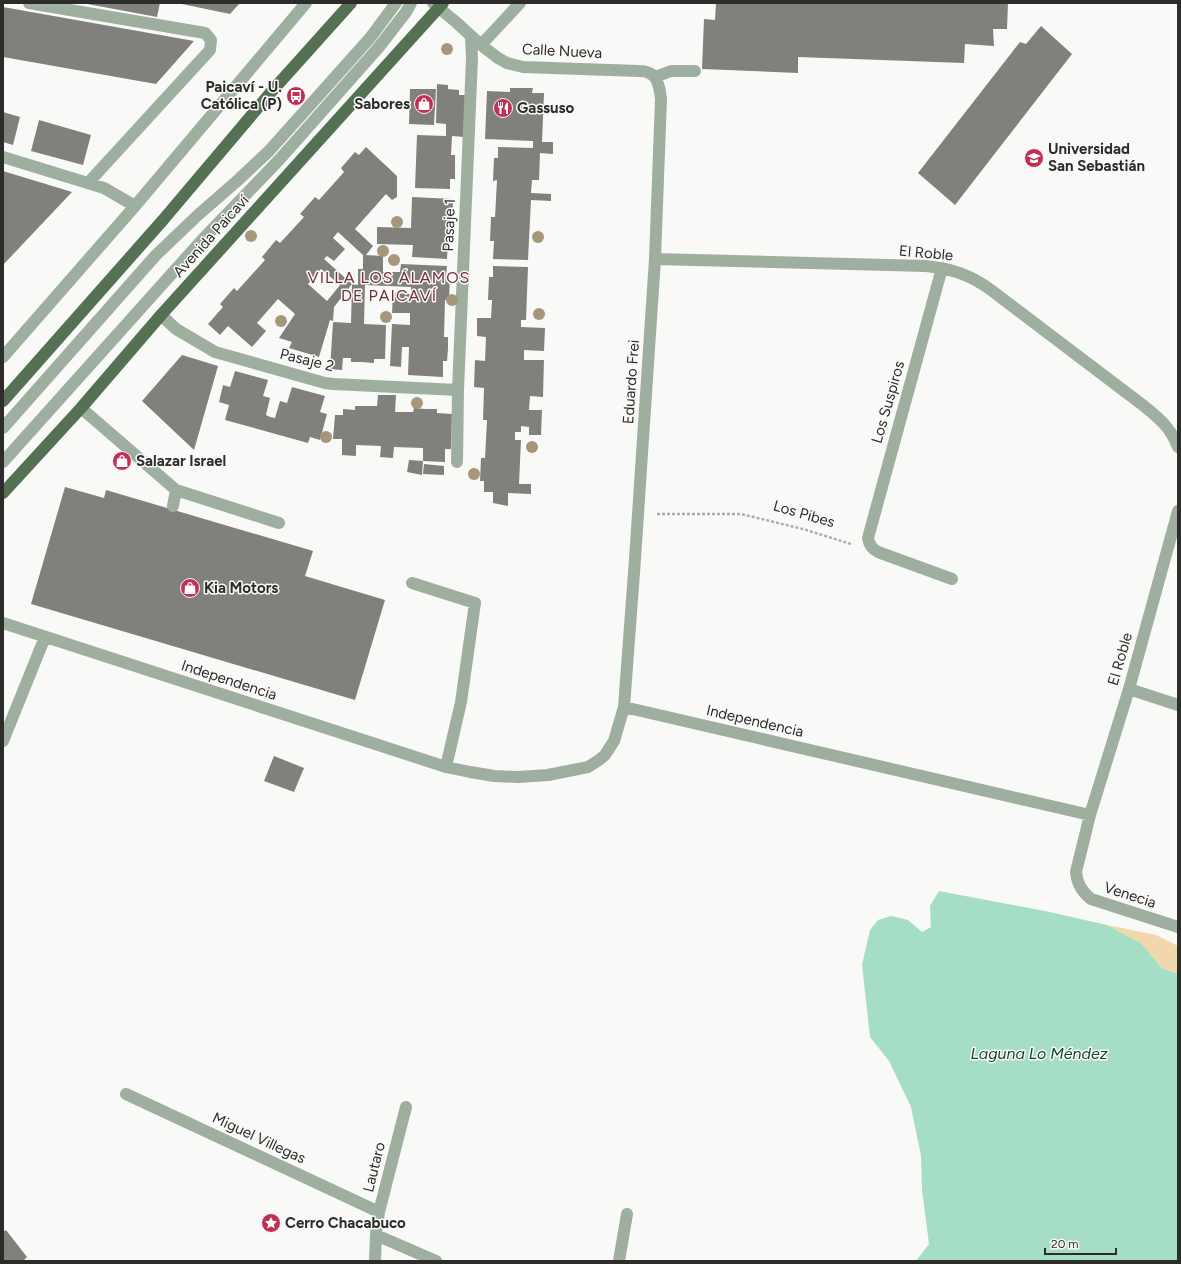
<svg xmlns="http://www.w3.org/2000/svg" width="1181" height="1264" font-family="Figtree,sans-serif">
	<rect width="100%" height="100%" fill="#f9faf7"/>
	<path fill="#f2d6ac" d="M1107,925L1156,935L1178,946V974L1162,968L1141,943Z"/>
	<path fill="#a6ddc5" d="M939,891L1045,911L1107,925L1141,943L1162,968L1178,974V1261H916L929,1244L922,1190L921,1156L911,1107L889,1061L870,1037L862,965L870,930L878,920L891,916L908,920L922,932L931,927L930,906Z"/>
	<path fill="#81807d" fill-rule="evenodd" d="M82,3H160L157,17Z
		M177,3H240L230,14Z
		M716,3H1008L1007,29H993L994,46L965,44L964,63L798,57V73L702,69L704,19L715,20Z
		M3,7L194,41L156,84L3,57Z
		M1041,26L1072,54L955,205L918,173L1020,42L1026,44Z
		M437,84L448,85V89L459,90V95H465L464,137L452,136L451,155H455V179H450V189L415,188L417,135L446,136V124L436,123Z
		M510,88H533L532,93H544L542,142H553V154L540,153L539,180H532L531,193L551,194V201L531,200L528,260L493,259L494,241H490L491,217H495L496,199L497,180L493,181L494,158H498V147L533,148V141L485,139L487,91L510,92Z
		M410,89H436L434,125L409,124Z
		M3,112L20,117L13,145L3,142Z
		M39,120L91,135L83,165L31,151Z
		M366,147L397,176V197L392,200L386,194L355,229L373,246L366,255L383,256V272H400L401,264L447,266L446,276H450L449,300H445L444,337H448V349L447,361H443V377L408,375L409,347H402L401,367L390,366L392,324L410,325V313H392L393,293L411,294V287L365,285L364,324L386,325L385,359H374V363L362,362H351V358H343L342,370L330,369L333,322L351,323L352,284L358,285V269H363V255L338,232L333,238L345,249L334,261L327,256L324,259L352,284L334,307L333,321L330,320L319,357L289,348L292,342L279,338L295,314L278,299L257,323L266,331L252,347L228,326L220,335L208,324L223,307L220,304L234,288L237,291L265,260L262,257L276,240L280,243L304,217L300,214L315,197L319,200L344,172L341,168L355,152L359,155ZM321,269L340,285L327,301L308,284Z
		M3,171L72,192L3,265Z
		M412,197L453,199L452,242H448L447,259L412,257L413,245L377,244V227L411,228Z
		M493,266L528,267L526,320H521V327L545,328L544,351L524,350V360H544L543,397L530,396L529,410H542L541,435H529V427L521,426V432H515V440H521L519,484H531V494L508,493V506L493,503V492H484V481H480L481,458H485L487,420H483L484,388L474,387L475,360L485,361L486,337L477,336V318H491L492,300H488L489,277H493Z
		M182,355L218,366L194,450L142,401Z
		M235,371L268,380L263,396L270,398L266,415L270,417L275,418L280,401L287,403L292,387L325,396L320,412L327,414L320,440L310,437L308,443L225,420L229,405L219,402L223,385L230,387Z
		M378,395H396L395,412H413L414,408L425,409H437V413L452,414L451,449H445V462L423,461V448L394,447L393,458L380,457L381,446L356,445V456L342,455V439H333L335,415H343V409L355,410V406H377Z
		M409,460L423,461L422,475L407,472Z
		M424,464L444,466V475L423,474Z
		M65,487L104,498L106,490L313,551L305,576L385,600L355,700L31,604Z
		M274,756L304,768L294,792L264,781Z
		M6,1230L27,1257L23,1261H3V1232Z"/>
	<g fill="none" stroke-linecap="round" stroke-linejoin="round">
		<path stroke="#adaeab" stroke-width="2.5" stroke-dasharray="3 2" stroke-linecap="butt" d="M657,514H741L803,529L851,544"/>
		<path stroke="#9faf9f" stroke-width="12" d="M29,3L205,33L211,40L210,50L89,182
			M481,45L520,3
			M655,77L671,71H695
			M3,157L104,188L135,206
			M655,259L926,266C952,269 969,274 991,290L1144,406C1160,419 1170,427 1178,447
			M942,268L868,538C869,545 872,549 878,552L952,579
			M161,315L176,329L215,352L325,383L333,384L458,390
			M3,357L135,206L306,3
			M81,408L176,490L279,523
			M3,428L156,255L198,215L237,181L269,151L370,38L396,3
			M3,462L202,240L279,160L379,47L406,12L411,3
			M457,462L458,390L472,58L471,36
			M173,506L176,490
			M1178,511L1129,689L1090,815L1076,872C1077,884 1082,892 1091,899L1178,927
			M412,583L475,603L461,702L446,767
			M3,623L446,767L470,772L494,776L518,777L548,775L588,767L599,760L605,755L614,741L624,707L635,559L655,259L661,99C660,90 658,76 649,73C646,71 642,71 639,71L523,67L507,63L498,58L481,45L457,23L433,3
			M1129,689L1178,705
			M624,707L1090,815
			M3,741L45,637
			M126,1094L379,1212
			M376,1235L436,1261
			M375,1261L376,1235L379,1212L406,1107
			M619,1261L627,1214"/>
		<path stroke="#547154" stroke-width="12" d="M3,401L163,220L272,91L351,3
			M3,493L81,408L161,315L443,3"/>
	</g>
	<g fill="#a6977a">
		<circle cx="447" cy="49" r="6"/>
		<circle cx="397" cy="222" r="6"/>
		<circle cx="251" cy="236" r="6"/>
		<circle cx="538" cy="237" r="6"/>
		<circle cx="383" cy="251" r="6"/>
		<circle cx="394" cy="260" r="6"/>
		<circle cx="452" cy="300" r="6"/>
		<circle cx="539" cy="314" r="6"/>
		<circle cx="386" cy="317" r="6"/>
		<circle cx="281" cy="321" r="6"/>
		<circle cx="417" cy="403" r="6"/>
		<circle cx="326" cy="437" r="6"/>
		<circle cx="532" cy="447" r="6"/>
		<circle cx="474" cy="474" r="6"/>
	</g>
	<defs>
		<symbol id="bus-disc" viewBox="-11 -11 22 22"><circle r="9.5" fill="#c03053" stroke="#f9faf7"/><path d="M-5-6H5V4H4V6H2V4H-2V6H-4V4H-5ZM-3.5-4V0h7V-4ZM-3.5 1.2v1.5H-2V1.2ZM2 1.2v1.5H3.5V1.2Z" fill="#fff"/></symbol>
		<symbol id="shop-disc" viewBox="-11 -11 22 22"><circle r="9.5" fill="#c03053" stroke="#f9faf7"/><path d="M-5-2.5h2.3a2.7 3.5 0 0 1 5.4 0H5L5.5 6h-11ZM-1.5-2.5h3a1.5 2.3 0 0 0-3 0Z" fill="#fff"/></symbol>
		<symbol id="restaurant-disc" viewBox="-11 -11 22 22"><circle r="9.5" fill="#c03053" stroke="#f9faf7"/><path d="M-5-6h1v4h1v-4h1v4h1v-4h1v5L-1.5 .5V6h-2V.5L-5-1ZM5-6V6H3V1.5H1.5Q1.5-4 5-6Z" fill="#fff"/></symbol>
		<symbol id="university-disc" viewBox="-11 -11 22 22"><circle r="9.5" fill="#c03053" stroke="#f9faf7"/><path d="M0-5L7-2L0 1L-7-2ZM-4 1L0 2.5L4 1V4Q0 6-4 4Z" fill="#fff"/></symbol>
		<symbol id="sight-disc" viewBox="-11 -11 22 22"><circle r="9.5" fill="#c03053" stroke="#f9faf7"/><path d="M0-6L1.8-2.2L6-1.7L2.9 1.2L3.7 5.4L0 3.3L-3.7 5.4L-2.9 1.2L-6-1.7L-1.8-2.2Z" fill="#fff"/></symbol>
	</defs>
	<g fill-rule="evenodd">
		<use href="#bus-disc" x="285" y="85" width="22" height="22"/>
		<use href="#shop-disc" x="413" y="93" width="22" height="22"/>
		<use href="#restaurant-disc" x="492" y="97" width="22" height="22"/>
		<use href="#university-disc" x="1023" y="147" width="22" height="22"/>
		<use href="#shop-disc" x="111" y="450" width="22" height="22"/>
		<use href="#shop-disc" x="179" y="577" width="22" height="22"/>
		<use href="#sight-disc" x="260" y="1212" width="22" height="22"/>
	</g>
	<g text-anchor="middle" dominant-baseline="central" stroke-width="3" stroke-linejoin="round" paint-order="stroke">
		<g font-size="15" fill="#2c2c2b" stroke="#f9faf7">
			<text transform="translate(562 51) rotate(3)">Calle Nueva</text>
			<text transform="translate(449 225) rotate(-88)">Pasaje 1</text>
			<text transform="translate(211 236) rotate(-48)">Avenida Paicaví</text>
			<text transform="translate(926 253) rotate(5)">El Roble</text>
			<text transform="translate(307 360) rotate(14)">Pasaje 2</text>
			<text transform="translate(631 382) rotate(-86)">Eduardo Frei</text>
			<text transform="translate(888 402) rotate(-74)">Los Suspiros</text>
			<text transform="translate(804 514) rotate(16)">Los Pibes</text>
			<text transform="translate(1120 659) rotate(-74)">El Roble</text>
			<text transform="translate(229 680) rotate(18)">Independencia</text>
			<text transform="translate(755 721) rotate(13)">Independencia</text>
			<text transform="translate(1130 895) rotate(18)">Venecia</text>
			<text transform="translate(259 1138) rotate(25)">Miguel Villegas</text>
			<text transform="translate(374 1167) rotate(-76)">Lautaro</text>
		</g>
		<g font-size="15" font-weight="bold" fill="#2c2c2b" stroke="#f9faf7" text-anchor="start">
			<text x="282" y="87" text-anchor="end">Paicaví - U.<tspan x="282" dy="17">Católica (P)</tspan></text>
			<text x="410" y="104" text-anchor="end">Sabores</text>
			<text x="517" y="108">Gassuso</text>
			<text x="1048" y="149">Universidad<tspan x="1048" dy="17">San Sebastián</tspan></text>
			<text x="136" y="461">Salazar Israel</text>
			<text x="204" y="588">Kia Motors</text>
			<text x="285" y="1223">Cerro Chacabuco</text>
		</g>
		<g font-size="16" letter-spacing="1" fill="#752e3b" stroke="#f9faf7">
			<text x="389" y="277">VILLA LOS ÁLAMOS<tspan x="389" dy="18">DE PAICAVÍ</tspan></text>
		</g>
		<g font-size="16" font-style="italic" fill="#144131" stroke="#f9faf7">
			<text x="1039" y="1053">Laguna Lo Méndez</text>
		</g>
	</g>
	<rect width="1181" height="1264" fill="none" stroke="#2c2c2b" stroke-width="8"/>
	<path d="M1045 1248v6h71v-6" fill="none" stroke="#2c2c2b" stroke-width="2"/>
	<text x="1051" y="1248" font-size="12" fill="#2c2c2b" stroke="#f9faf7" stroke-width="3" paint-order="stroke">20 m</text>
</svg>
